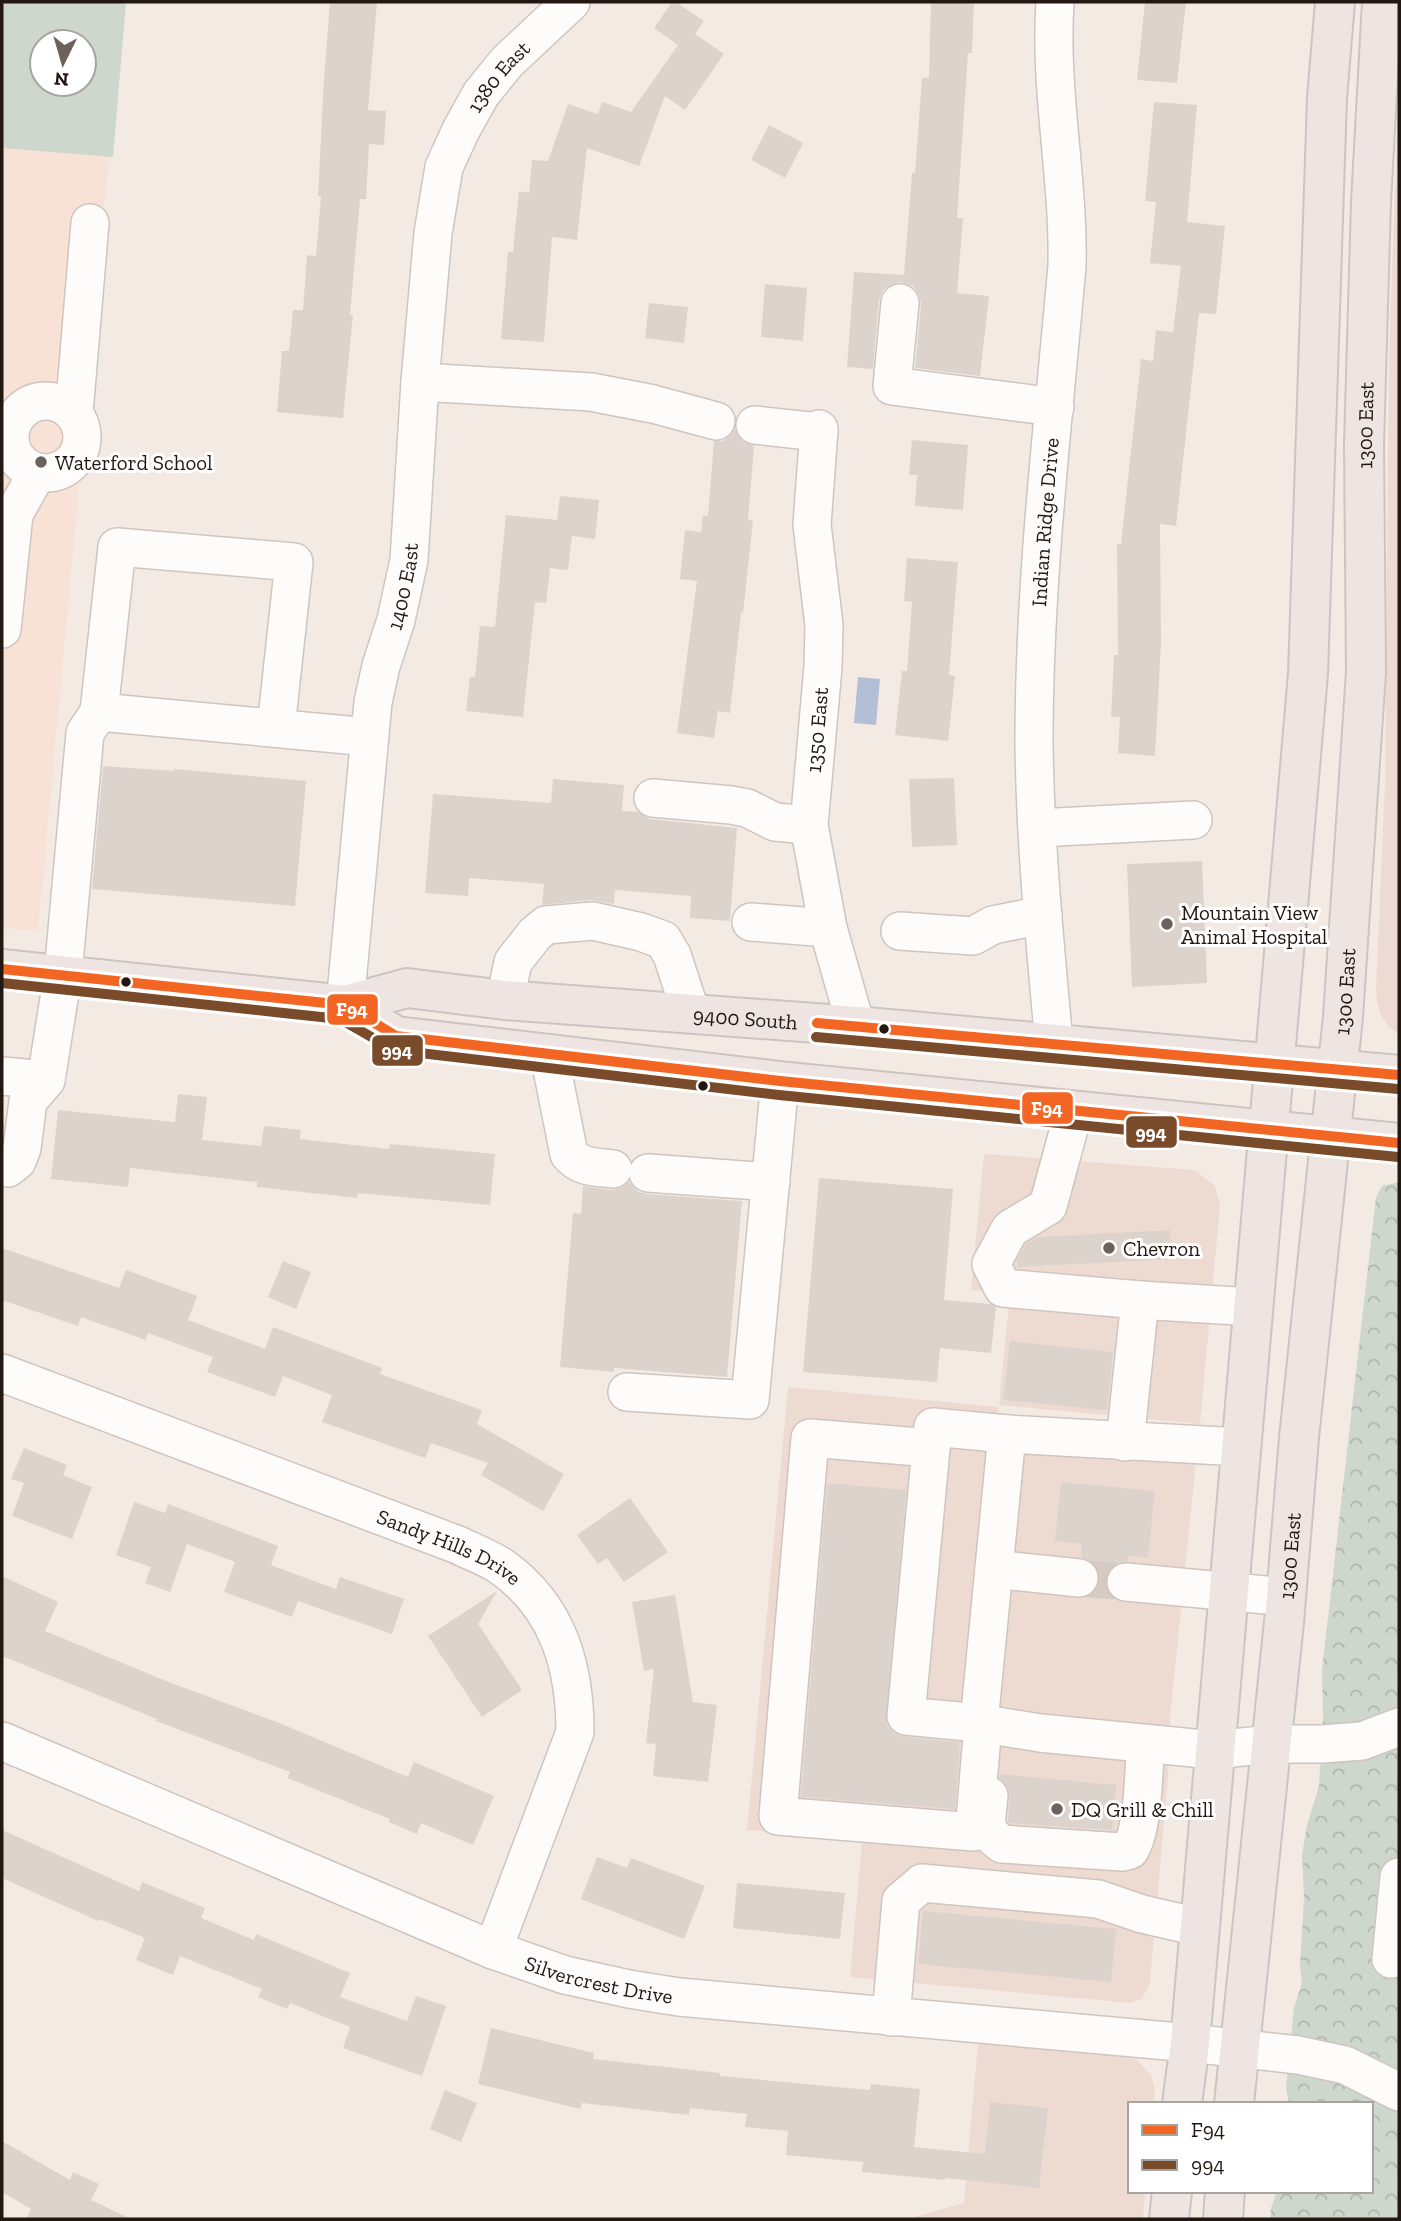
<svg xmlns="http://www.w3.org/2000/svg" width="1401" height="2221" font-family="'Zilla Slab',serif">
	<defs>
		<pattern id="park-crowns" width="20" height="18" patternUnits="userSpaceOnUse" patternTransform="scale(1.75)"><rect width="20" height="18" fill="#cdd7cc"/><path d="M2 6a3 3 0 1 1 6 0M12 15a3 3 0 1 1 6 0" fill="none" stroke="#b0b8ae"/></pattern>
	</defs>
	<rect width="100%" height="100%" fill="#f4eae4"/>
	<path fill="#eddbd2" d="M984,1154L1195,1170L1215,1186L1220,1205L1200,1424L999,1405L1010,1293L971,1290Z
		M788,1387L999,1407L995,1440L1196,1461L1169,1729L988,1715L977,1848L747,1830Z
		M990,1737L1170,1753L1150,1983L1142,1999L1130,2003L850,1977L862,1843L980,1852Z
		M978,2042L1125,2055L1137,2060L1151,2075L1155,2089L1153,2104H1130V2191H1145L1143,2219H908L964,2203Z"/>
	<path fill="#f7e2d5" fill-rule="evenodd" d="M2,2H123L38,931L2,928ZM42,42H84V84H42Z"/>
	<path fill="#eddbd3" d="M1399,76V1034L1389,1027L1381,1015L1377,1002L1376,988L1385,784L1389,358Z"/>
	<path fill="url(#park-crowns)" d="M1399,1182V2219H1270L1271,2208L1277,2191H1371V2104H1289L1286,2088L1294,2008L1302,1983L1300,1967L1304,1897L1302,1855L1307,1825L1319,1786L1323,1717L1322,1670L1376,1197L1382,1186Z"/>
	<path fill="#cdd7cc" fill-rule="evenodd" d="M2,2H126L113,157L2,148ZM42,42H84V84H42Z"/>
	<path fill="#b2bfd7" d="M858,677L880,679L876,725L854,723Z"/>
	<path fill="#ddd3cd" d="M330,2H377L368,110L386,111L384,145L369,144L366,199H360L350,315H353L343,418L277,412L282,351H289L293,310H303L307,255L316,256L321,196H318L324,79Z
		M672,2H676L704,21L695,34L724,54L685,110L665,96L639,166L587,148L577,240L552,237L544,342L501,339L508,252H513L519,191L529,193L532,160L548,161L568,104L598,114L602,102L631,112L678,45L654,28Z
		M931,2H974L972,53H968L957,218H963L957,293L989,296L980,376L915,368L921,304L919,295L913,286L901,282L892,284L883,290L879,300L873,369L847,367L854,272L904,275L912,173H915L922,78H929Z
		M1145,2H1186L1177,83L1137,80Z
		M1154,102L1197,105L1187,222L1225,226L1216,314L1199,313L1176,526L1160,524L1161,642L1155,756L1118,753L1120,717H1111L1114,655H1118L1117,544H1121L1141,359L1153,361L1156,330L1173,332L1181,266L1150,263L1156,202L1145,201Z
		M769,125L803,143L785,178L751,160Z
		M765,284L807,288L803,341L761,337Z
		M649,303L688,307L684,343L645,338Z
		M735,429L742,441L754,446L748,520L753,521L743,613H741L730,713L718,711L714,738L677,733L697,581L680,579L685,530L701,532L703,515L708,516L714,441H722L730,436Z
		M912,440L968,445L963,510L915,506L917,475H909Z
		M560,496L599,500L595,539L572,536L568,570L550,568L546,603L535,602L523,717L466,711L470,677H475L480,626L495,627L506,515L557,520Z
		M907,558L958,562L949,675L955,676L948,741L895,735L902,671H907L912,602L904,601Z
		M103,766L174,771V769L306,781L295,906L92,889Z
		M954,778L957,845L912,847L909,779Z
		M553,779L624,785L622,811L638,812L650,819L737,828L730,921L690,918L691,896L615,890L614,904L591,900L542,905L544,884L469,878L468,896L425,893L433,794L551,803Z
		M1202,861L1207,983L1132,987L1127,864Z
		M178,1094L207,1097L202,1140L261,1146L264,1126L301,1130L300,1139L389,1149L390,1144L495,1154L490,1205L358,1193L357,1198L257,1187V1182L130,1168L128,1187L51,1179L58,1110L175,1122Z
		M819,1178L953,1189L944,1300L990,1304L996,1307L991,1353L940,1348L937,1382L803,1372Z
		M629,1182L637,1191L646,1194L742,1201L727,1377L614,1368V1372L560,1367L573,1213L581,1214L583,1186L611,1190L621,1188Z
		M1170,1230L1172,1259L1018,1267L1017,1259L1026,1244L1037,1237Z
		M2,1248L119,1288L126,1270L197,1296L188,1320L265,1349L273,1327L382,1368L380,1374L482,1410L477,1424L564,1474L543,1511L481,1475L488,1463L431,1443L425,1458L322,1422L332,1395L283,1376L275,1397L207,1372L213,1357L148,1333L146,1340L81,1317L78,1326L2,1300Z
		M283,1261L311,1272L296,1309L268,1297Z
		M1010,1341L1113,1352L1107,1410L1003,1400Z
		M24,1448L67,1465L63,1475L92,1487L72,1539L12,1516L24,1483L11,1479Z
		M1061,1482L1155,1491L1148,1558L1129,1555L1128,1561L1118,1563L1109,1569L1105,1579L1106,1585L1098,1584L1100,1580L1098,1569L1091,1561L1081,1557L1082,1544L1055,1541Z
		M827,1483L906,1490L886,1724L893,1733L903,1737L960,1742L955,1809L801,1797Z
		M630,1498L668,1552L624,1582L607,1558L598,1564L577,1535Z
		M134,1502L165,1513L168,1504L278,1546L271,1565L336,1589L340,1577L404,1599L392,1634L298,1601L292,1617L224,1592L235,1562L187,1544L170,1592L145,1583L151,1567L116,1555Z
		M2,1576L58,1602L45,1631L171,1683L277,1722L408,1777L414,1762L494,1796L473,1845L421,1823L417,1834L389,1822L390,1819L287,1778L290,1772L156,1721L157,1719L2,1656Z
		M497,1591L478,1624L522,1690L482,1717L428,1636Z
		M675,1595L693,1702L717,1705L708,1782L653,1776L656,1744L646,1743L654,1669L644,1671L632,1602Z
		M1000,1774L1116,1785L1112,1830L1010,1823L1008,1821L1010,1798L1008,1788L1000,1778Z
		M2,1830L139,1891L142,1882L205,1908L201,1918L254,1940L256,1934L350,1973L340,1997L407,2021L416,1996L446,2006L422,2076L343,2048L350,2027L290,2003L287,2009L258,1997L262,1989L180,1956L173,1975L136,1960L145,1938L99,1919L98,1921L2,1878Z
		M597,1857L627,1868L631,1858L705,1886L684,1939L581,1899Z
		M737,1883L845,1893L840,1939L733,1928Z
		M923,1911L1116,1929L1111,1982L918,1964Z
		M491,2028L594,2053L593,2059L720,2073V2076L870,2090L871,2084L920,2089L914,2147L985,2154L990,2102L1048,2108L1039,2188L945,2178V2180L862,2172L863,2162L786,2155L788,2131L745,2127L747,2114L690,2108L689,2115L582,2103L580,2109L478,2084Z
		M445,2090L477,2103L461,2142L430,2129Z
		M2,2141L70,2180L73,2172L99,2184L91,2200L131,2219H26L31,2209L2,2192Z"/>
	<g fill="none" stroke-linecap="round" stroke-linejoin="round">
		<path stroke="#d5cac4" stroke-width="37" stroke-dasharray="37 18" stroke-linecap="butt" d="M1079,1578L1126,1582"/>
		<defs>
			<g id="minor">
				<path d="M900,303L892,386L1055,407"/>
				<path d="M420,382L591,392L653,404L716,421"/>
				<circle cx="46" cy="437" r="36"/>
				<path d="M74,413L90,223"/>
				<path d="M755,425L819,432"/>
				<path d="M819,429L812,525L824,625L823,667L809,825L828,928L856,1026"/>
				<path d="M2,629L14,514L37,473"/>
				<path d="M99,712L117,547L294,562L276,728"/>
				<path d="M653,798L731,805L747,808L775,822L809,825"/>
				<path d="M1037,828L1193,820"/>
				<path d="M751,922L828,928"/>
				<path d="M900,931L973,936L993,925L1043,915"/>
				<path d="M505,1000L513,962L535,934L546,925L593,921L641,932L663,940L672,955L691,1013"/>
				<path id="s1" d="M345,1005L373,702L381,666L396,620L409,560L420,382L433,233L444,167L461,130L481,94L507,62L571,2"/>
				<path id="s2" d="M1054,1043C1045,943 1035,843 1034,742C1034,583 1053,424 1067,266C1069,178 1049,91 1055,2"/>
				<path d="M549,1054L569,1154C580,1168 597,1167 613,1169"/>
				<path d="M2,1076L46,1080"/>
				<path d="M1074,1110L1048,1206L1010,1229L991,1264L1003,1288L1140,1300"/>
				<path d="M2,1167L8,1168L17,1161L22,1148L28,1101L46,1080L63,974L85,733L99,712L369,737"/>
				<path d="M648,1173L771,1182"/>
				<path id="s3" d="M2,1373L458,1545C472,1552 489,1558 502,1567C558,1607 575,1666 575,1732L493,1950"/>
				<path d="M627,1392L750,1400L780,1081"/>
				<path d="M1125,1442L1140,1300L1252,1307"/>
				<path d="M1240,1447L1007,1434L979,1723L1040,1733L1214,1750L1271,1744H1322L1362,1741L1399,1727"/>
				<path d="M931,1448L810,1438L778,1816L974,1832L983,1724"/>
				<path d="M994,1569L1079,1578"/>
				<path d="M1126,1582L1286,1597"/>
				<path d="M979,1723L906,1716L933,1427L1007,1434"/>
				<path id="s4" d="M2,1741L493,1950L565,1975L629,1989L679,1997L1190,2043L1298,2055L1345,2065L1399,2092"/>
				<path d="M989,1796C987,1819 981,1830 1002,1844L1122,1852L1130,1850C1144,1827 1143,1772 1146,1744"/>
				<path d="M1391,1959L1399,1877"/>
				<path d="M891,2017L901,1901L922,1883L1098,1899L1142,1914L1199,1927"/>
			</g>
			<g id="major">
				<path id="s5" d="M2,969L345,1005L407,988L505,1000L856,1026L1399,1075"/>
				<path d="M345,1005L396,1036L780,1081L1399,1143"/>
				<path d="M1182,2104L1190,2043L1308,674L1327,98L1335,2"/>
				<path id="s6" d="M1234,2104L1284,1622L1299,1438L1343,1017L1366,672L1364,444L1371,202L1382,2"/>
				<path d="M1169,2219L1172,2191"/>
				<path d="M1223,2219L1225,2191"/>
			</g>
		</defs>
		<use href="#minor" stroke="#cfc5be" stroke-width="40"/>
		<use href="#major" stroke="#cbc5c1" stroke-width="42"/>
		<use href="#minor" stroke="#fdfcfb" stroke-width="37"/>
		<use href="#major" stroke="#eee5e2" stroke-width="38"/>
		<defs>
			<path id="bus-1" d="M2,969L345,1005L396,1036L780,1081L1399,1143
				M817,1023L1399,1075"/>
			<path id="bus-2" d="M2,983L340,1019L394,1050L779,1095L1398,1157
				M816,1037L1398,1089"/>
		</defs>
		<use href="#bus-1" stroke="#fff" stroke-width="16"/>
		<use href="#bus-2" stroke="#fff" stroke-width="16"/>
		<use href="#bus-1" stroke="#f26522" stroke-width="10"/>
		<use href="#bus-2" stroke="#7a4b2a" stroke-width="10"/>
	</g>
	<g fill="#6c625b" stroke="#fff" stroke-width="2.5">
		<circle cx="41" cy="462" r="7"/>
		<circle cx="1167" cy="924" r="7"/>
		<circle cx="1109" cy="1248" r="7"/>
		<circle cx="1057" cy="1809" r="7"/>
	</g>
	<g fill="#231811" stroke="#fff" stroke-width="2.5">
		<circle cx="126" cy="982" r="6"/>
		<circle cx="884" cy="1029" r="6"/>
		<circle cx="703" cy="1086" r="6"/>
	</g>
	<g text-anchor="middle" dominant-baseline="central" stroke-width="6" stroke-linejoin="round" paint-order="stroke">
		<g font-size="21" fill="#231811" stroke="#fff">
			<text stroke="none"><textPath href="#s1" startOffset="952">1380 East</textPath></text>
			<text stroke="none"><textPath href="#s6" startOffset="1685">1300 East</textPath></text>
			<text stroke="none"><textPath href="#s2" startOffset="522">Indian Ridge Drive</textPath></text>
			<text stroke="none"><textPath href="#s1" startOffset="424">1400 East</textPath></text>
			<text transform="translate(817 730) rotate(-85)">1350 East</text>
			<text stroke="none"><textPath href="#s6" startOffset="1118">1300 East</textPath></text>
			<text stroke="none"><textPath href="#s5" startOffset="749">9400 South</textPath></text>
			<text stroke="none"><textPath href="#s3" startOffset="480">Sandy Hills Drive</textPath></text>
			<text stroke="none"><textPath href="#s6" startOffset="551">1300 East</textPath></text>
			<text stroke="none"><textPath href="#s4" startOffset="644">Silvercrest Drive</textPath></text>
		</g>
		<g font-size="21" fill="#231811" stroke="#fff" text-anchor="start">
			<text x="55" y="462">Waterford School</text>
			<text x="1181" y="912">Mountain View<tspan x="1181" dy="24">Animal Hospital</tspan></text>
			<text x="1123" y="1248">Chevron</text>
			<text x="1071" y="1809">DQ Grill &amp; Chill</text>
		</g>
	</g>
	<g stroke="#fff" stroke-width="2.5">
		<rect x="326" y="993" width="53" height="33" rx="7" fill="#f26522"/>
		<rect x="371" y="1034" width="53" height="33" rx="7" fill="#7a4b2a"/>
		<rect x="1021" y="1091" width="53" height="34" rx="7" fill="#f26522"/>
		<rect x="1125" y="1115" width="53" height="34" rx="7" fill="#7a4b2a"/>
	</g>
	<g font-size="19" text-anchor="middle" font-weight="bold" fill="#fff">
		<text x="352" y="1016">F94</text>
		<text x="397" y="1057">994</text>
		<text x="1047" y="1115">F94</text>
		<text x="1151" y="1139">994</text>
	</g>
	<rect width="1401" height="2221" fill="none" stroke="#231811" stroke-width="7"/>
	<rect x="1128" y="2102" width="245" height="91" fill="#ffffff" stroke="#a7a3a0" stroke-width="2"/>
	<rect x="1142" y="2125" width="35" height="10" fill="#f26522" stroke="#a7a3a0" stroke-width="2"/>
	<text x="1191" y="2137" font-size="21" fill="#231811">F94</text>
	<rect x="1142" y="2160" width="35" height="10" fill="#7a4b2a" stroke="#a7a3a0" stroke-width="2"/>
	<text x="1191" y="2172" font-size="21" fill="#231811">994</text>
	<g transform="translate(63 63) rotate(185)"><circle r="33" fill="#ffffff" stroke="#a7a3a0" stroke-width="2"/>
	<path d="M0-5L12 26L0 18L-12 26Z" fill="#6c625b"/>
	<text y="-10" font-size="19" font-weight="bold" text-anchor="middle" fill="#231811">N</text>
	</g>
</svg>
